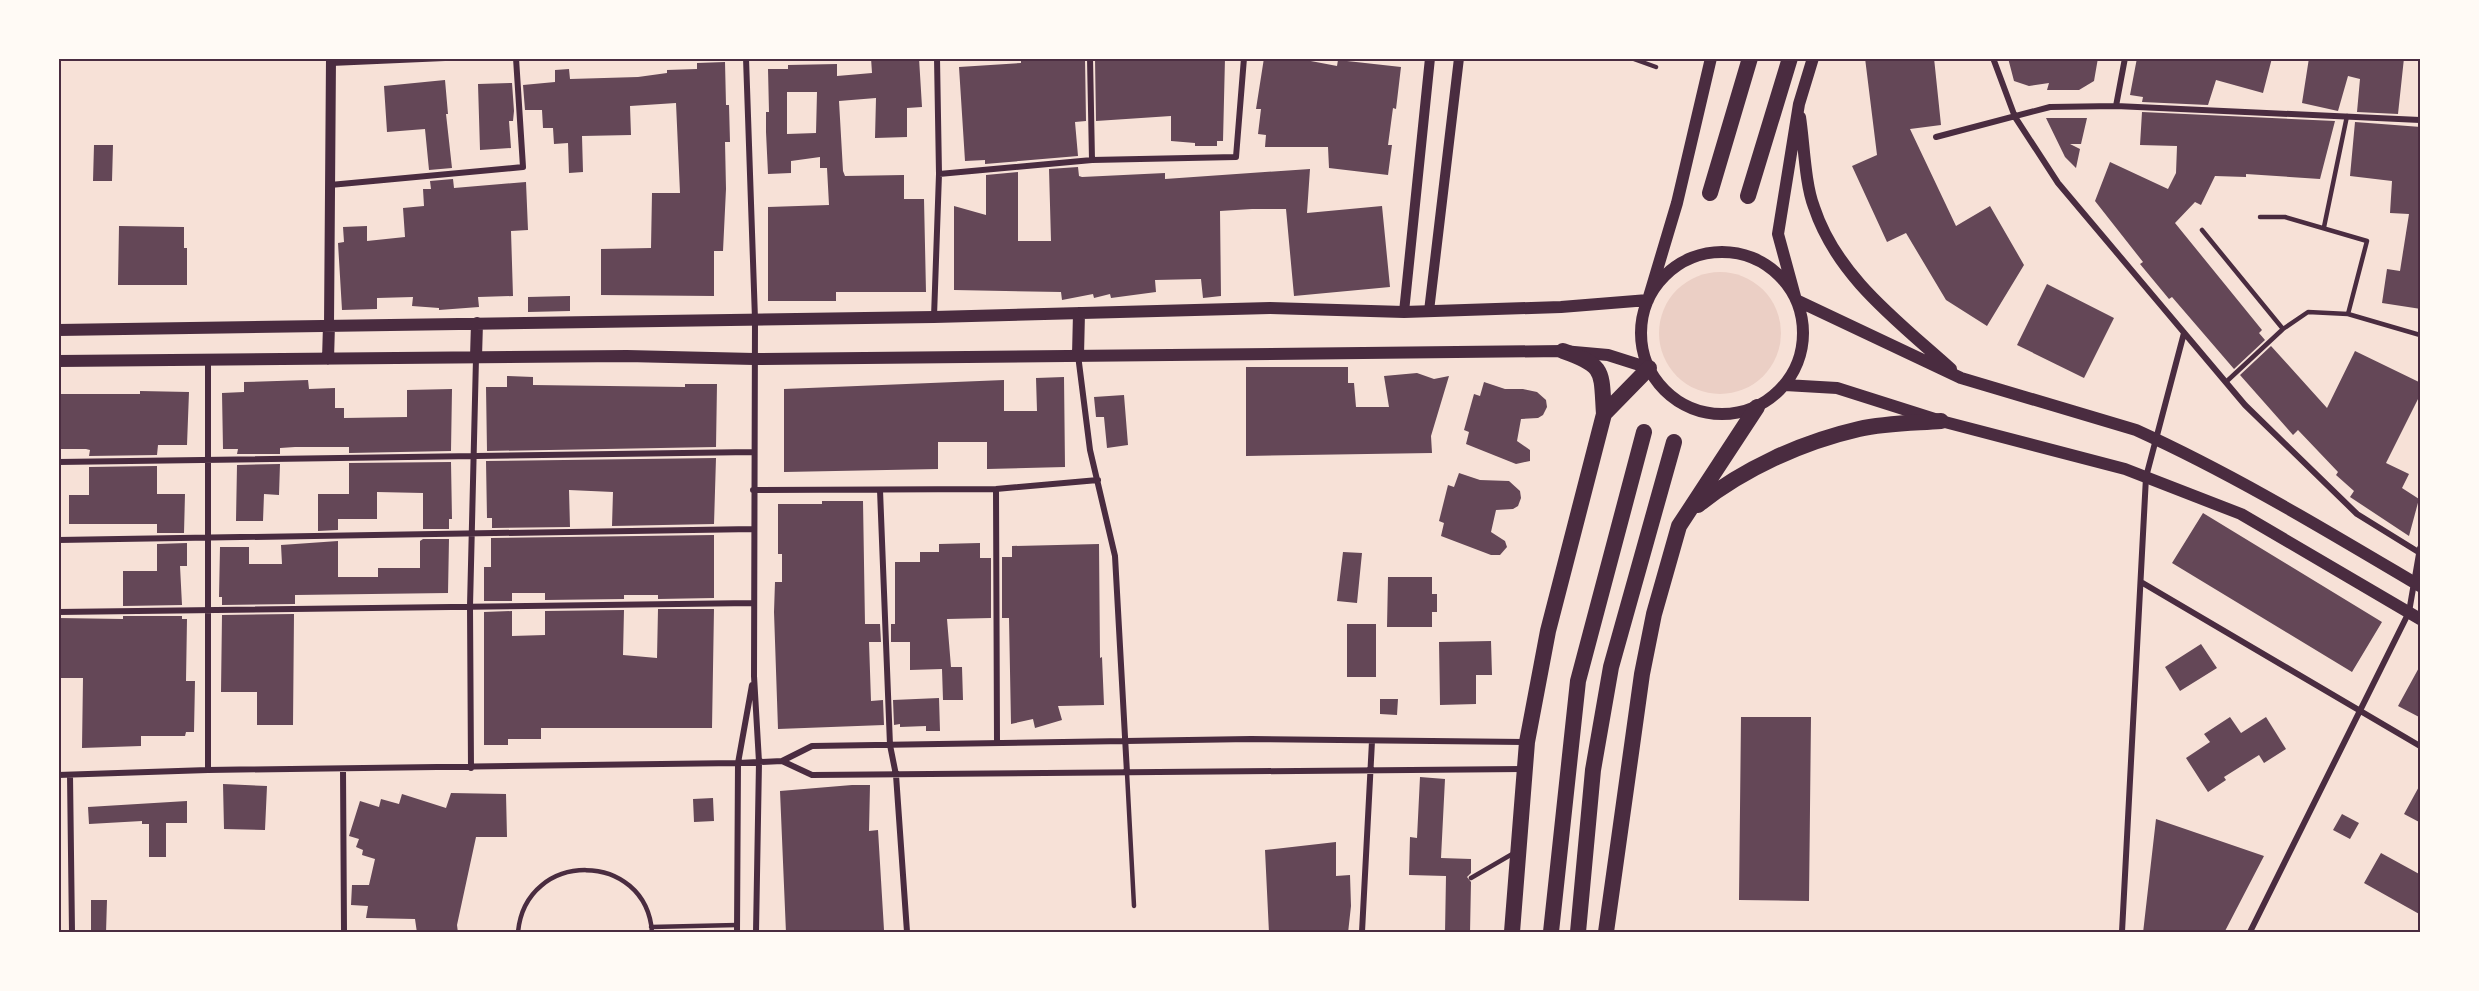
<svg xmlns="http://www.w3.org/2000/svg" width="2479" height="991" font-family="Roboto,sans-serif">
	<rect width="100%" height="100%" fill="#f7e1d7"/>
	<path fill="#ebcfc5" d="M1659 333a61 61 0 1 1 122 0a61 61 0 1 1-122 0Z"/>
	<path fill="#644757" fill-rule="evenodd" d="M871,58H919L922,107L907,108V137L875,138L876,98L839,101L843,171L845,176L904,175V199H924L926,292H836V301H768V207L829,205L827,168H820V157L791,161V173L768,174L766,132V112H769L768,69H788V65L837,64V76L872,73ZM787,92H817L816,133L787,134Z
		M1085,58L1086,121L1075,122L1078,156L985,164V160L965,161L959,67L1021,63V59Z
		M1095,58H1225L1223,141H1217V146H1195V143L1171,141V116L1096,121Z
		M1264,58H1295L1337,66L1338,60L1401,67L1396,109L1393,108L1388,145H1392L1388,175L1329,168L1328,147H1265L1266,135L1258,134L1261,109H1256Z
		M1865,58H1934L1941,125L1910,129L1956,226L1990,206L2024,265L1987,326L1946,300L1906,233L1887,242L1852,166L1877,155Z
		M2008,58H2098L2094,81L2079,90H2047L2049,83L2029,86L2014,81Z
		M2137,58H2272L2263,93L2216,80L2208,105L2142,102L2143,97L2130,95Z
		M2309,58H2404L2398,114L2357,112L2360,79L2348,76L2338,111L2302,103Z
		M725,62L726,105H729L730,142H725L726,189L723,251H714V296L601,295V249L651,248L652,193H680L676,103L630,106L631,135L582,136L583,172L569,173L568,143L554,144L553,128H543L542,110H525L523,85L555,82V70L569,69L570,79L638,77L667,73V70L697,69V63Z
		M445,80L448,114H446L452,168L429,170L425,129L387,132L384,86Z
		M512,83L514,111L513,121H509L511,148L480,150L478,84Z
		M2142,112L2335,121L2320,179L2246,174V177L2215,176L2201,205L2195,202L2175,223L2262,330L2259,333L2265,340L2234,369L2172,297L2169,299L2140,264L2143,262L2095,201L2110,162L2168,189L2176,173L2177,146L2140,145Z
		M2046,118H2087L2081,144H2070L2080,149L2076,168L2065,157Z
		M2355,122L2421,127V309L2382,303L2387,269L2400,271L2409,214L2390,213L2392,181L2350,176Z
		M94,145H113L112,181H93Z
		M1078,167L1079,176L1082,177L1165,173V179L1310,169L1307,213L1382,206L1390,287L1294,296L1286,209H1252L1220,211L1221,296L1203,298L1201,279L1155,280L1156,292L1111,298L1110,294L1094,298L1093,294L1062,300L1061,292L954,290V206L986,215V175L1018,172V241H1051L1049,169Z
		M453,179L454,188L526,182L528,230L511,231L513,296L478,297L479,307L439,310V308L412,306L413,297L377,298V309L342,310L338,243L344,242L343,227L367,226V241L405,237L403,208L424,206L423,189H431L430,181Z
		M119,226L184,227V248H187V285H118Z
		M2047,284L2114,318L2084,378L2017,345Z
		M570,296V311L528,312V297Z
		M2271,346L2327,408L2355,351L2421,383V393L2386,463L2409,474L2402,488L2419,499L2409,536L2350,497L2354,491L2336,475L2338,472L2298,430L2293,435L2240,375Z
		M1246,367H1348V383H1354L1356,407H1389L1384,376L1417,373L1434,379L1449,376L1431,436L1432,453L1246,456Z
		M507,376L533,377V385L685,387V384H717L716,447L487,451L486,387H507Z
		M1064,377L1065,467L987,469V442H938V469L784,472V389L1004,380V411H1037L1036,378Z
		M308,380L309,389L335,388V408H344V418L407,417V390L452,389L451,451L349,453V447H295L280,448V454H237L238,449H223L222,393L244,392V382Z
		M1484,382L1505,389H1523L1537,392L1546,400L1547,407L1543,415L1538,418L1521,419L1517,441L1530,450V461L1516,464L1466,444L1469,432L1464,430L1474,394L1480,396Z
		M140,391L189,392L187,445H158L157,455L89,456L90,450L86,449H58V394H140Z
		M1124,395L1128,445L1107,448L1104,417H1096L1094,397Z
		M716,458L714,524L612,526L613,492L569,490L570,527L492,528V518H487L486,461Z
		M451,462L452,519H449V529H423V493L377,492V519H338V530L318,531V494H349V463Z
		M280,464L279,495L264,494L263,521H236L237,465Z
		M157,466V494H185L184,533H157V524H69V495H89V467Z
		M1459,473L1480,480L1509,481L1520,491L1521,498L1518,506L1513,509L1496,510L1491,532L1505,541L1507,547L1500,555H1491L1441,536L1444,523L1439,521L1448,485L1454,487Z
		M822,501H863L865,624H880L881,642H869L871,701L883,700L884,725L778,729L774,612L775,582H782V554H778V504H822Z
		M2203,513L2382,622L2352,672L2172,563Z
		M714,535V598L658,599V595H624V599L545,600V593H512V601H484V567H491V538Z
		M423,539H449L448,593L295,595V604L222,605V597H219L220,547H249V564H282L281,545L338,541V577H378V568H420V541Z
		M187,543V566H180L182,605L123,606V571H157V544Z
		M980,543V558H991V618L947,619L951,667H962L963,700H943L942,669L910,670V642H891V624H895V562H920V552H939V544Z
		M1099,544L1100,658L1102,657L1104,705L1058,706L1062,720L1035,728L1033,719L1011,724L1009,618H1002V557H1012V546Z
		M1343,552L1362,553L1357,603L1337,601Z
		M1388,577H1432V594H1437V612H1432V627H1387Z
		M658,609H714L712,728H541V739H508V745H484V612L512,611V636L545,635V611L624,610L623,655L657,658Z
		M294,614L293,725H257V692H221L222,615Z
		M123,616H182V619H187L186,681H195L194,732H186L185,736H141V746L82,748L83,678H58V618L123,619Z
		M1347,624H1376V677H1347Z
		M1491,641L1492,675H1476V704L1440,705L1439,642Z
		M2201,644L2217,668L2180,691L2165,667Z
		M2421,664V718L2398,706Z
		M939,698L940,731H926V726L900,727V724L894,725L893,700Z
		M1380,699H1398L1397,715L1380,714Z
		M1741,717H1811L1809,901L1739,900Z
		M2230,717L2241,733L2266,717L2286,749L2264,763L2259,755L2224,777L2226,780L2208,792L2186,758L2210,742L2204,734Z
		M1420,777L1445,779L1441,858L1471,859V873L1467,877L1471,882L1470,933H1445L1446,876L1409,875L1410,837L1417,838Z
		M2421,783V823L2404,814Z
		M223,784L267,786L265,830L224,829Z
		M852,785H870L869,831L878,830L884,930L786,933L780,791Z
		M451,793L506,794L507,837H476L457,925L458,933H417L415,919L366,918L368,906L351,905L352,885H369L375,859L362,855L363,850L356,847L359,839L349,836L360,801L379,807L381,799L399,804L402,794L446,808Z
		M713,798L714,821L694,822L693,799Z
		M187,801V823H166V857H149V824H142V821L89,824L88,807Z
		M2342,814L2359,823L2350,839L2333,830Z
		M2156,819L2264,856L2224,933H2143Z
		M1336,842V876L1350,875L1351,906L1348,933H1269L1265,850Z
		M2381,853L2421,875V915L2364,883Z
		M91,900H107L106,933H91Z"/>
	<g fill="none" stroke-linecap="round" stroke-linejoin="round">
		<path stroke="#4a2c40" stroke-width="4.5" d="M1631,58L1656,67
			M2260,217H2285L2367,241L2348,314
			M2324,227L2347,116
			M2202,230L2283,329L2308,312L2348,314L2420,335
			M2226,382L2283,329
			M1127,773L1134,906
			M1471,878L1514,853
			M651,927L737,925
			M518,932C526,849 646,850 652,932"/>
		<path stroke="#4a2c40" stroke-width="6" d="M746,58L755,319L754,676L759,762L756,932
			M1090,58L1092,160
			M1993,58L2015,117L2058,183L2245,405L2357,514L2420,553
			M331,63L445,58
			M2116,106L2125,58
			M1936,137L2050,107L2116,106L2420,120
			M939,174L1092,160L1236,157L1244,58
			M330,185L523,167L516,58
			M934,317L939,174L937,58
			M1078,355L1090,450L1115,556L1127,773
			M58,462L753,452
			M996,489L997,743
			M753,490L996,489L1098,480
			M880,490L890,745L896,775L907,932
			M58,540L754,529
			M2141,582L2420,746
			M58,612L753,603
			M782,761L812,775L1523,769
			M471,768L470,606L476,358
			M343,769L344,932
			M208,770V360
			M58,775L208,770L738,763L782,761L812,746L1251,739L1524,742
			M70,775L72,932
			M737,932L738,763L752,685
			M1362,932L1372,741
			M2122,932L2146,477L2184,333
			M2250,932L2409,612L2420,548"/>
		<path stroke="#4a2c40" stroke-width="10" d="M1429,311L1459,58
			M1404,312L1430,58
			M329,325L331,58"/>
		<path stroke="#4a2c40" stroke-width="12" d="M1813,58L1799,104L1778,234L1796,300L1961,378L2136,430C2235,475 2327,531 2420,586
			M1800,117C1804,143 1805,184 1814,207C1837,277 1899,322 1951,369
			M1641 333a81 81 0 1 1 162 0a81 81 0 1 1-162 0Z
			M58,330L934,317L1270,308L1404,312L1561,307L1648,300L1677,203L1711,58
			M1078,355L1079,313
			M476,357L477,323
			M328,359L329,325
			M58,361L627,356L754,359L1563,351L1608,355L1649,368
			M1785,385L1837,388L1941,421L2125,469L2241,514L2420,619"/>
		<path stroke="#4a2c40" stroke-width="16" d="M1710,193L1750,58
			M1748,196L1790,58
			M1563,351C1606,366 1601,371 1604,414
			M1698,505C1743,469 1802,442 1859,429C1885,423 1914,423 1941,421
			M1512,932L1527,742L1548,631L1604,414L1649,368
			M1551,932L1578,681L1644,432
			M1578,932L1593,770L1611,667L1674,442
			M1606,932L1642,674L1654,614L1679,526L1757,407"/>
	</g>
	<rect width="2479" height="991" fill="none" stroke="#fffaf5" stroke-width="120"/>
	<rect x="60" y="60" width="2359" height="871" fill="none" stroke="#4a2c40" stroke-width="2"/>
</svg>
